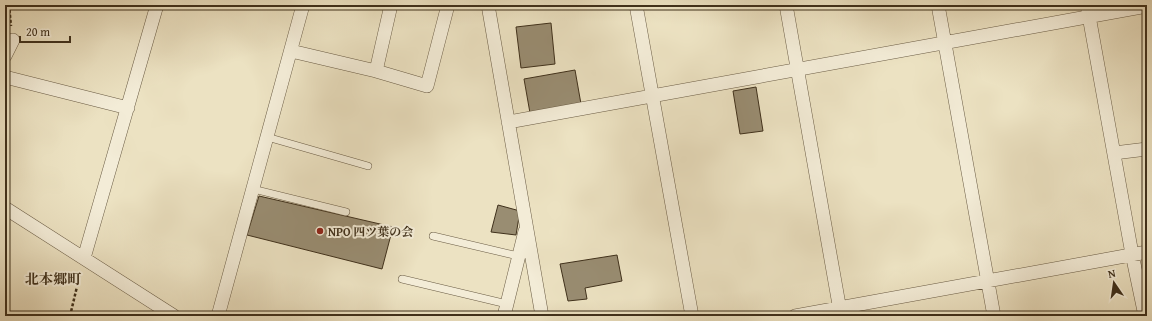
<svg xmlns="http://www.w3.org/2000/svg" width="1152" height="321" font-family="'Gentium Book Plus','Noto Serif JP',serif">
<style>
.building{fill:#998d72;stroke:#3f301b}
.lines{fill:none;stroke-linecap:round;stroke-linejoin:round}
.lane-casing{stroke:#6a5c45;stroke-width:8}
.street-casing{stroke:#6a5c45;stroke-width:14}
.path{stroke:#3f301b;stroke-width:2.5;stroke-dasharray:3 2;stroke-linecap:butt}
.lane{stroke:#f3ecd7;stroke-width:7}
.street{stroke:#f3ecd7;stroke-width:13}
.poi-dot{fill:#8f2418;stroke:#f3ecd7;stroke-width:1.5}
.labels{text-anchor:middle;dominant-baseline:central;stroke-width:4;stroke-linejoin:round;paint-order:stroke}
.poi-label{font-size:12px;font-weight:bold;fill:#3f301b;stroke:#f3ecd7;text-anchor:start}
.quarter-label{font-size:14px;font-weight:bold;fill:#3f301b;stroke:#f3ecd7}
</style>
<rect width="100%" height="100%" fill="#ece2c2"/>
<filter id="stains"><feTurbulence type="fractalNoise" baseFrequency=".005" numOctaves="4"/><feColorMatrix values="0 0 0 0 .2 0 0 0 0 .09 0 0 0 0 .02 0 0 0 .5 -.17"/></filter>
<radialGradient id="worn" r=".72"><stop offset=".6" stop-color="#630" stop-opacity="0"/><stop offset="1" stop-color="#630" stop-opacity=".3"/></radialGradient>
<!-- building -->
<path class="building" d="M551,23L555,64L521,68L516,27Z
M575,70L581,104L530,113L524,79Z
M756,87L763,131L740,134L733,91Z
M259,196L393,227L382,269L247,235Z
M498,205L520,211L516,235L491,232Z
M617,255L622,281L585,288L587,299L568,301L560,264Z"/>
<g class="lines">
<!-- lane casing -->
<g class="lane-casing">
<path id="lane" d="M267,137L368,166
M253,189L346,212
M433,236L518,256
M402,279L507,304"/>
</g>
<!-- street casing -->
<g class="street-casing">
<path id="street" d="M488,5L542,316
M636,5L692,316
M786,5L841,316
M938,5L994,316
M1087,5L1132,254L1145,316
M291,51L376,71L427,86L448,5
M5,56L13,40
M376,71L391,5
M5,77L128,108
M508,122L1147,6
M1114,153L1147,149
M5,208L174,316
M84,258L157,5
M218,316L303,5
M504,316L525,231
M795,316L1147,252"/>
</g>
<!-- path -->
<path class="path" d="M9,5L11,26
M70,316L80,274"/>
<!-- lane -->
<use href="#lane" class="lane"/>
<!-- street -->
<use href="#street" class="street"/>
</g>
<!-- markers -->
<circle class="poi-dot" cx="320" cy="231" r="4"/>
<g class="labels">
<!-- poi labels -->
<g class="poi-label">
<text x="328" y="231">NPO 四ツ葉の会</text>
</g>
<!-- quarter labels -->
<g class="quarter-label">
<text x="53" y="279">北本郷町</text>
</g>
</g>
<!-- margin -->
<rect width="1152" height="321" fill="none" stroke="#ece2c2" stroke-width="20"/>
<rect x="6" y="6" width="1140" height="309" fill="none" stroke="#3f301b" stroke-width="2"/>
<rect x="10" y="10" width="1132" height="301" fill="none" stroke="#3f301b"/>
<!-- north arrow -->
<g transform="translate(1114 283) rotate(347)" stroke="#f3ecd7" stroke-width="3" paint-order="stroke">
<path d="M0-3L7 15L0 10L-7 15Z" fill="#3f301b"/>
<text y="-6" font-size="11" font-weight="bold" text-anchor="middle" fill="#3f301b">N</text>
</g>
<!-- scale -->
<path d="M20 36v6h50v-6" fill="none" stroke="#3f301b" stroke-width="2"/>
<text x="26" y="36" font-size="12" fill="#3f301b" stroke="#f3ecd7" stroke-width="3" paint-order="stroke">20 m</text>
<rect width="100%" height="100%" filter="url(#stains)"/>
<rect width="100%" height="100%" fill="url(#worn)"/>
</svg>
